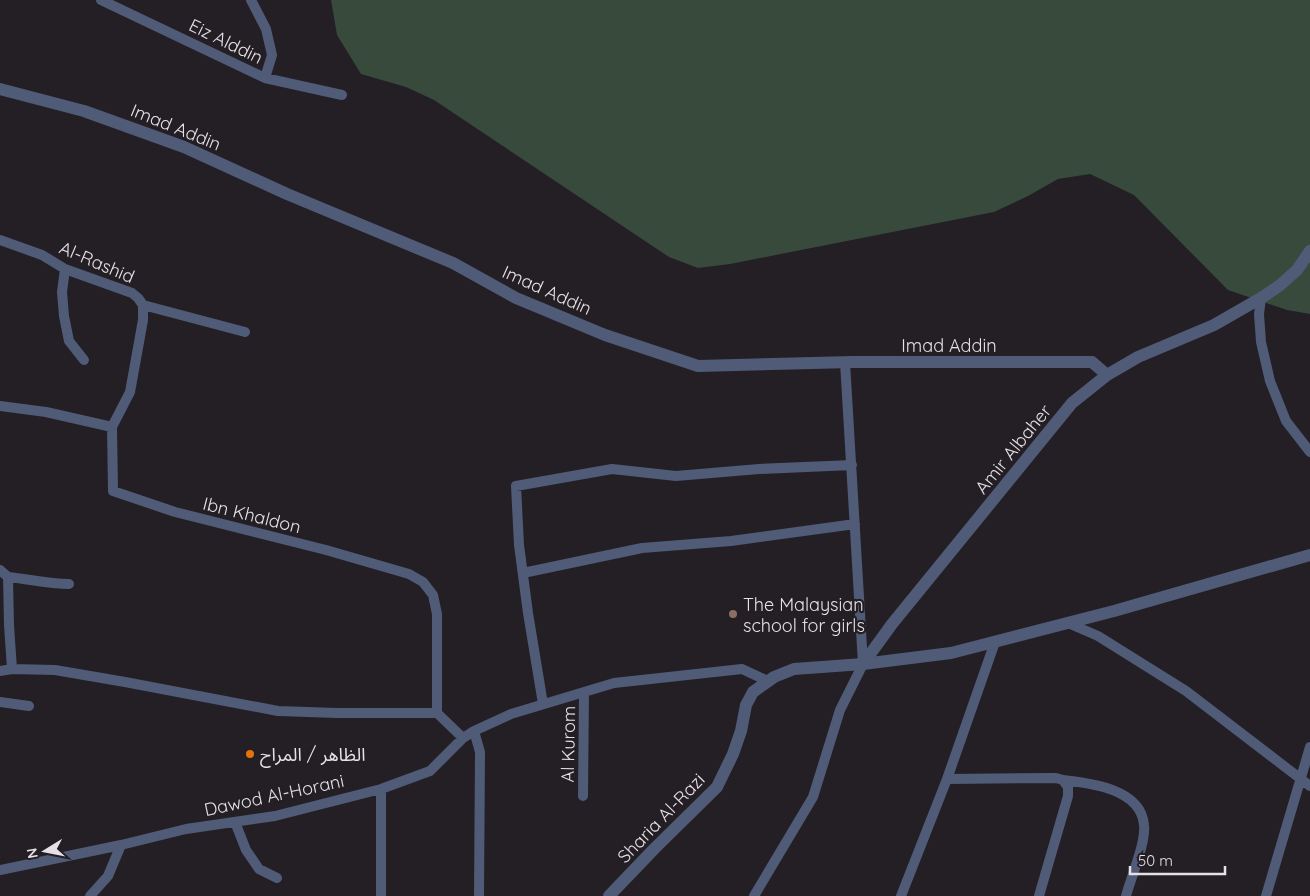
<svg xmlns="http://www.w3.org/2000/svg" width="1310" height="896" font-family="Quicksand,'Noto Sans Arabic',sans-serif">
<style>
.green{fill:#374a3c}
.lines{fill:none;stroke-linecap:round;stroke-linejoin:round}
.minor{stroke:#505b77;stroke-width:10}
.tertiary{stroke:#505b77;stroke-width:12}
.education-dot{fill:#8d6e63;stroke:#231f25;stroke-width:2}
.food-dot{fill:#e8710a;stroke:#231f25;stroke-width:2}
.labels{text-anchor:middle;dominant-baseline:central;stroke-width:4.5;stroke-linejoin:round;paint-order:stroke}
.street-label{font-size:18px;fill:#e5e1e6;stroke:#231f25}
.poi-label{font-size:18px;fill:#e5e1e6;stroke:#231f25;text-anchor:start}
</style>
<rect width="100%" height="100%" fill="#231f25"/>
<!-- green -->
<path class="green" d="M331,0H1310V314L1287,310L1228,290L1134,195L1090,174L1058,179L1028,196L994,212L730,264L698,268L669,257L434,100L406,87L361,74L337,35Z"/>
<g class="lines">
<!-- minor -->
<path class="minor" d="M101,0L265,78L342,95
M251,0L266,29L272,55L265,78
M0,240L42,255L65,269L132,293L138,298L143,305V320L130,392L112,427
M65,269L62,292L64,316L69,341L84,360
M1261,298L1259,314L1261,342L1270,381L1286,421L1310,452
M143,305L245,332
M0,406L46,412L112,427L113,491L175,512L326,550L409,574L423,582L433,595L437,614V713
M0,570L8,577
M523,573L642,548L731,541L855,524
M1068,623L1098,636L1186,691L1310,786
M12,669L9,625L8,577C28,579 49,584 69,584
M0,671L12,669L55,670L125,682L278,711L337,713H437L463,738
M0,702L29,706
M543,704L528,613L519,545L516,486L612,469L676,476L759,469L852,465
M474,731L480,752L479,896
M947,779L1056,778L1063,780L1068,787V796L1039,896
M1063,780C1091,783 1141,789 1144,825C1146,843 1131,877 1126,896
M583,796L584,692
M235,822L246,850L259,869L277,878
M0,870L121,845L186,829L275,816L381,789L430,771L463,738L474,731L511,714L614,683L742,669L768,681
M90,896L108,876L121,845
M381,896V789
M754,896L813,797L840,710L863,664L845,362
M901,896L947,779L995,642
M1266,896L1310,747"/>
<!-- tertiary -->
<path class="tertiary" d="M0,89L84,111L184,147L287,194L453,263L516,298L605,335L698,366L852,362H1092L1107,375
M863,664L951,653L1114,611L1310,555
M609,896L655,848L717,787L733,754L741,731L746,705L753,692L774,677L794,669L863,664L892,624L1072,403L1107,375L1138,357L1214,325L1261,298L1279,286L1297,270L1310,251"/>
</g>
<!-- markers -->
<circle class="education-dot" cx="733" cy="614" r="5"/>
<circle class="food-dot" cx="250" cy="754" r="5"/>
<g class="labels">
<!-- street labels -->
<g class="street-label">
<text transform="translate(226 41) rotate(26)">Eiz Alddin</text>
<text transform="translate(176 127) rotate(22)">Imad Addin</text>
<text transform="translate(97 262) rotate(23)">Al-Rashid</text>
<text transform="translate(547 290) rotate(24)">Imad Addin</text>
<text x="949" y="345">Imad Addin</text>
<text transform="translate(1013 449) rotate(-51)">Amir Albaher</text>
<text transform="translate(252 515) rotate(14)">Ibn Khaldon</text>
<text transform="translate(568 744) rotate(-89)">Al Kurom</text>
<text transform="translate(274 795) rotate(-12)">Dawod Al-Horani</text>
<text transform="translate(661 818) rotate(-46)">Sharia Al-Razi</text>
</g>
<!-- poi labels -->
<g class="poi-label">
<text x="743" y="604">The Malaysian<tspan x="743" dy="21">school for girls</tspan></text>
<text x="260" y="754">الظاهر / المراح</text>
</g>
</g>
<!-- north arrow -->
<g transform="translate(45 851) rotate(260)" stroke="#231f25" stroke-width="4" paint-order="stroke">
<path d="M0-4L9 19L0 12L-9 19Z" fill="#e5e1e6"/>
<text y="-8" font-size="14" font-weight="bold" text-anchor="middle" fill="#e5e1e6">N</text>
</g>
<!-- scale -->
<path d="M1130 866v8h95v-8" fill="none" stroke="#e5e1e6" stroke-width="2.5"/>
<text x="1138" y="866" font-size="15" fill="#e5e1e6" stroke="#231f25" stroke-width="4" paint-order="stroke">50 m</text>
</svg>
